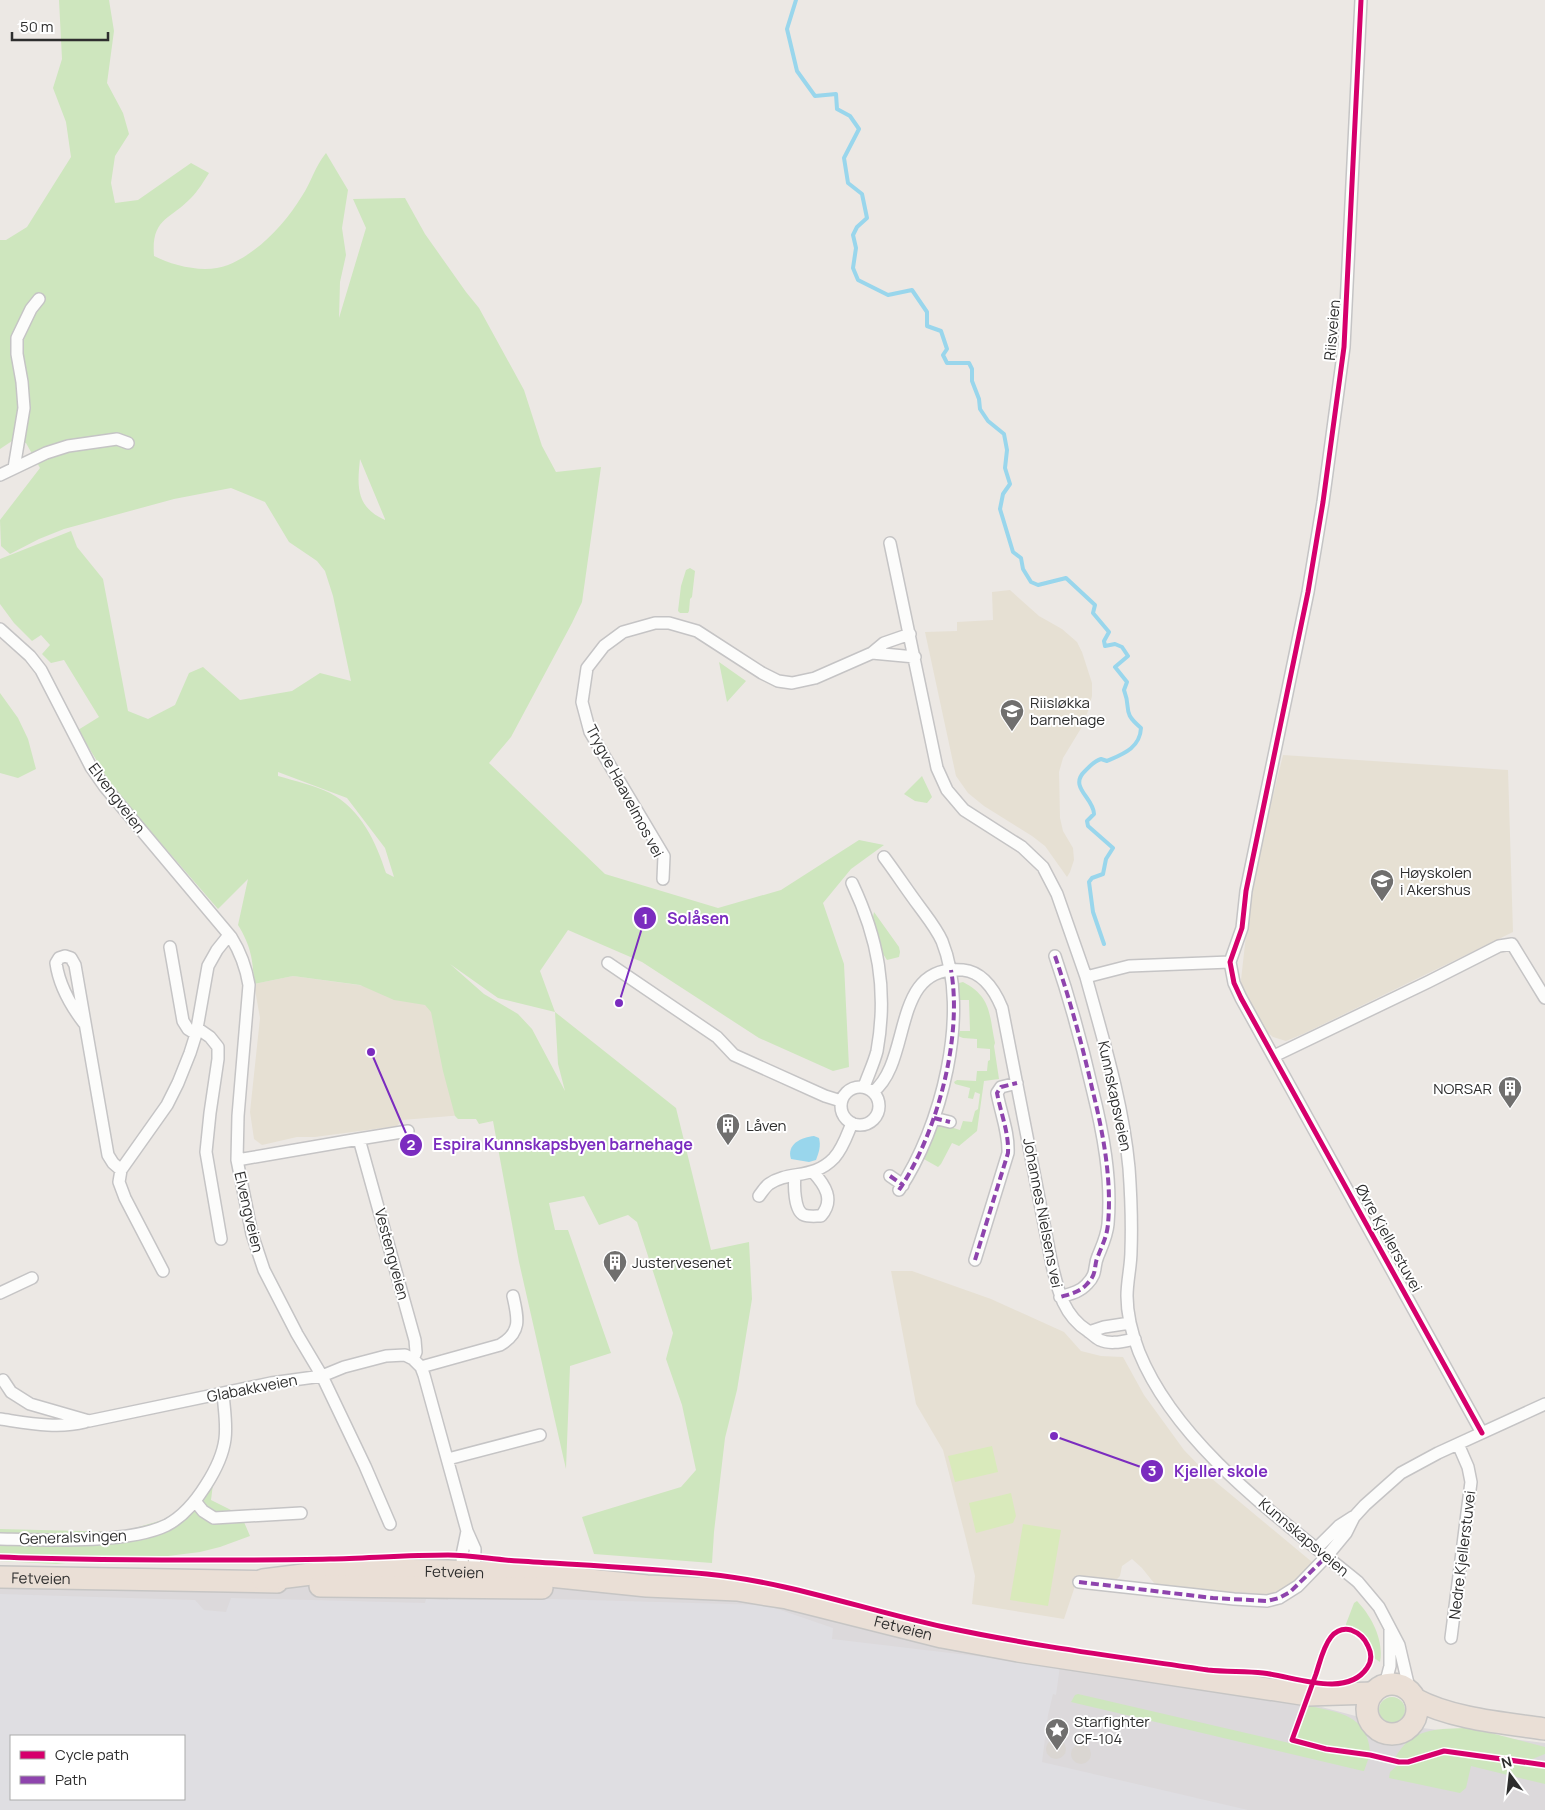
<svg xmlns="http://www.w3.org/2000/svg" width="1545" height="1810" font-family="Manrope,sans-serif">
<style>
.industrial{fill:#dcd9db}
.education{fill:#e6e0d3}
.airport{fill:#dfdee2;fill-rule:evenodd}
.green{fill:#cee6be;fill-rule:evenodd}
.pitch{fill:#d9eabb}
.plaza{fill:#dad6d2}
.water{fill:#99d6ec}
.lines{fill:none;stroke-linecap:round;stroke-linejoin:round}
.stream{stroke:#99d6ec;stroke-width:4}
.street-casing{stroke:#c5c4c5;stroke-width:14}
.highway-casing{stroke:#c6c5c4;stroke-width:24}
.street{stroke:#fcfcfb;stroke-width:11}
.highway{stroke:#eadfd6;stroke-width:21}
.quiet{stroke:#8e44ad;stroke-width:4;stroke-dasharray:8 4;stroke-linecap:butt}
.cycleway-casing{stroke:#fff;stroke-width:8}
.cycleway{stroke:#d6006c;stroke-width:5}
.labels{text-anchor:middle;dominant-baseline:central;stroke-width:4;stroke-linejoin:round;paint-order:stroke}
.street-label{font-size:15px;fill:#2e2e2e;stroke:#fff}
.poi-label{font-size:15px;fill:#2e2e2e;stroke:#fff;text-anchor:start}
.leader{fill:none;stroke:#7b2cbf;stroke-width:2}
.callout-dot{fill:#7b2cbf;stroke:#fff;stroke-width:2}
.mark-label{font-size:15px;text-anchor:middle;font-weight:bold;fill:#fff}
.callout-label{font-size:16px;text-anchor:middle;font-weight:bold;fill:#7b2cbf;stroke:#fff;stroke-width:4;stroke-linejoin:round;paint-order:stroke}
</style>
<rect width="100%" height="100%" fill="#ece8e4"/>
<!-- industrial -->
<path class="industrial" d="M0,1582H344L668,1590L793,1599L1280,1696L1382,1723L1545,1743V1810H121L184,1799V1736H11L0,1765Z"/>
<!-- education -->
<path class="education" d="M1010,590L1039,616L1062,629L1077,642L1082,652L1092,683V696L1088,711L1083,725L1063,758L1059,772L1060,818L1063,831L1073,848L1074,860L1070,872L1067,877L1045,846L1032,836L984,806L968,793L956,776L925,632L957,631V622L993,620L992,592Z
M1283,755L1508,770L1513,932L1303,1034L1286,1041L1273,1037L1265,1030L1242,990L1241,980L1248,917L1264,832Z
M293,976L402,991L438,999L488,1113L402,1120L397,1126L315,1137H297L262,1145L254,1139L250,1112L260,1018L254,984Z
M891,1271H912L991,1299L1064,1332L1081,1351L1101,1356L1123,1357L1144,1395L1184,1450L1211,1478L1312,1562L1295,1581L1285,1589L1271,1594L1258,1595L1160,1587L1154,1583L1142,1568L1132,1559L1122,1566L1120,1576L1114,1582L1078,1577L1064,1619L972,1604L975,1576L965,1535L943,1450L916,1404Z"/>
<!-- airport -->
<path class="airport" d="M0,1594L195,1600L204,1610L226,1612L231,1598L425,1603L426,1599L448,1600V1596L766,1605L833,1628L832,1639L1060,1666L1056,1695L1053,1694L1048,1715L1042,1762L1248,1810H0ZM11,1736H184V1799H11Z"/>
<!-- green -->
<path class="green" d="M59,0H109L114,31L107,83L123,113L129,134L115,156L111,183L115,203L138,200L191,163L209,173C204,181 198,191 191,198C170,220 151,218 154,256C174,266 205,274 228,265C258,253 285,224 302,196C312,181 314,168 326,153L348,190L342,228L346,255L340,282L339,318L366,228L353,199L405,198L425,234L466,292L479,308L524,390L542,446L556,472L601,467L582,602L572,623L511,737L489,763L605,874L718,908L781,890L859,840L884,845L851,869L823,903L844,964L849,1067L833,1071L759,1038L642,962L568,930L540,971L555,1012L676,1108L711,1250L749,1242L752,1299L737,1390L725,1438L714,1532L712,1563L594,1554L582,1517L681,1487L696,1470L682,1405L666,1359L673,1333L637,1222L628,1215L599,1225L584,1196L549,1203L555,1230H568L611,1353L570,1366L566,1469L519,1262L493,1121L479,1124L476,1119H458L455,1116L443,1071L431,1012L425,1005L394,1000L360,985L293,976L254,984C253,960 251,946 238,925L248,879L218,909L114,789L78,730L99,717L64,660L51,663L42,654L50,645L41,635L32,641L14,623L0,604V559L71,531L77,547L103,579L128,711L148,719L175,705L189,673L203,667L240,700L292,691L320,673L351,681L333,596L325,571L317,561L289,542L265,502L231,488L174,499L64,529L39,539L10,554L1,546L0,520L40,468L26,443L12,441L0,449V240H6L27,227L71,157L66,122L53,88L62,59ZM360,459L385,519V520C356,507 357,487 360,459ZM278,772L347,798L385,848L394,877L386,873C376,842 361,809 330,793C314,785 295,781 278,776ZM450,964L498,998L555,1012L558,1064L565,1091L532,1029L518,1014L484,994Z
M690,568L695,571L692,597L690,599L689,611L688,613H680L678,611L681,586L686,570Z
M719,662L746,681L727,702Z
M0,693L18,718L28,739L36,769L18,778L0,773Z
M922,776L932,797L927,803L915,801L904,794Z
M874,912L899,947L900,952L899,957L887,960L883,954L873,917Z
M963,982C992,997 989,1015 995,1043L994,1046L999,1079L984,1081L977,1131L959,1146L952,1143L941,1164L938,1167L922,1158L936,1129L941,1124L960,1130L963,1121L972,1122L975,1111L978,1109L980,1094L975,1092L973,1099L968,1098L970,1088L955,1084L954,1082L957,1080L976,1081L977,1071H987L988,1061L990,1060V1049L977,1048V1039L963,1038L958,1036L960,1031H970L969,1000H958L957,986L959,983Z
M214,1476L211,1500L241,1515L250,1536L220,1547L200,1552L144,1559L114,1558L56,1564L0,1561V1529L121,1532L194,1511Z
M1357,1601C1372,1617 1384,1640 1380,1662L1374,1658C1372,1642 1363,1630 1346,1627V1624L1354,1603Z
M1078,1694L1328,1752L1365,1756L1369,1757L1364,1771H1363L1071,1702L1075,1695Z
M1379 1710a13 13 0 1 1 26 0a13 13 0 1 1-26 0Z
M1309,1706C1339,1712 1368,1716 1370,1752L1339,1749L1300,1740L1298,1733Z
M1464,1728L1483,1731L1545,1747V1754L1530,1760L1446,1749L1403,1760L1395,1758C1411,1729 1434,1729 1464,1728Z
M1449,1754L1545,1768V1784L1471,1766L1466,1788L1460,1793L1389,1778L1390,1772L1399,1764L1406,1765Z"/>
<!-- pitch -->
<path class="pitch" d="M992,1446L998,1472L955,1482L948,1456Z
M1011,1493L1016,1516L1013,1523L976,1533L969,1503Z
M1023,1524L1061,1530L1048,1606L1010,1600Z"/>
<!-- plaza -->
<path class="plaza" d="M1046 1749a10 10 0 1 1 20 0a10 10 0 1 1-20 0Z
M1071 1754a10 10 0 1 1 20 0a10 10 0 1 1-20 0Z"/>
<!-- water -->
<path class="water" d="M814,1136L819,1138C821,1146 819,1152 816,1160L809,1162L791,1159C786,1144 802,1137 814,1136Z"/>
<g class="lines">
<!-- stream -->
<path class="stream" d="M796,0L787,29L797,71L815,96L836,94L837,109L850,116L859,129L844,158L848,183L862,194L867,218L857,227L853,235L856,248L853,268L858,280L888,295L912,290L927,312V326L941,331L947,349L943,355L947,363H969L972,369V381L979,399L980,409L988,421L1004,434L1007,450L1005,468L1010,484L1003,494L1000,509L1013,552L1021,558L1023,569L1031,582L1038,585L1066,578L1095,605L1093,613L1109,632L1104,641L1105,646L1115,644L1122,647L1128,656L1115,667L1127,682L1124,690C1132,711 1121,711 1141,728C1140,748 1123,754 1107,761L1101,759C1094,761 1090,766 1085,771C1068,787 1094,798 1094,814L1087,821L1088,826L1113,848L1106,859L1103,874L1092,878L1089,882L1093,912L1104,944"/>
<!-- street casing -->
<g class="street-casing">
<path id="street" d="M1361,0L1344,347L1323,502L1308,592L1246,891L1242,928L1230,962L1234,983L1241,998L1482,1433
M14,468L24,408L22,382L17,354V338L31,309L39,299
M0,475L46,453L68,446L117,439L128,443
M890,543L937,768L947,790L964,810L1022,847L1043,867L1057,894L1086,977
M0,629L30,656L41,670L91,767L105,787L231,937C241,953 246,967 249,985L238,1116L237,1160L252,1234L264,1270L297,1334L322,1376L365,1466L390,1524
M872,653L915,657
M884,857C896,873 907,890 919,906C927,917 936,928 942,941C971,1013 941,1128 899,1190
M663,879L664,856L590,732L582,702L587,668L604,646L623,632L655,623H669L697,631L762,673L778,681L792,683L815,678L872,653L884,643L910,634
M852,883C878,938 888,990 877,1051C874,1063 868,1075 864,1087
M170,947L183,1021L188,1029L196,1034
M1055,956C1070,1000 1082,1044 1092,1088C1103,1132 1112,1179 1108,1224C1107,1236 1102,1246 1098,1256C1093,1267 1098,1273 1087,1284C1080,1292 1070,1294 1060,1297
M1230,962L1129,966L1086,977C1103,1039 1123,1103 1129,1168C1131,1196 1132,1224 1131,1251C1131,1266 1127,1281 1127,1296C1127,1315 1132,1334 1139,1352C1177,1446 1281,1519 1358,1582L1379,1607L1399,1645L1410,1692
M608,963L717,1037L734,1055L825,1096L841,1101
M84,1023C71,1006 59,985 56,963L59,958L65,956L71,958L75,965L108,1155L113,1163L121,1170
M197,1028L210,1037L218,1047V1059L210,1113L206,1152L221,1239
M1274,1056L1428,982L1499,946L1512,944L1545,998
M841 1106a19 19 0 1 1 38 0a19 19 0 1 1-38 0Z
M873,1092C913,1061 890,963 963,970C983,972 995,991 1002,1008L1052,1265C1058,1291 1064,1316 1088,1331C1092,1334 1096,1338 1100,1340C1111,1345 1124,1341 1135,1339
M934,1118L950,1122
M359,1139L408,1131
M237,1160L359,1139L415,1340L416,1352L413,1359L421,1367L424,1375L467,1531L475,1549L474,1576
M795,1176C794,1185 794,1211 804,1215C809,1217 816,1216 821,1216C835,1200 825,1185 813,1172
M890,1176L903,1185
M759,1196C762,1192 765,1187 769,1184C789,1170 813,1180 834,1158C843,1148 847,1135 852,1123
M975,1260L1008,1153C1009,1133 1001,1114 997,1093L1001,1087L1017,1083
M163,1271L125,1198L119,1182L121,1170L167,1105L178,1083L190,1053L196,1034L208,966L217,950L229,935
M0,1293L32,1278
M1089,1332L1104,1327L1130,1323
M421,1367L500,1345C522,1332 518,1318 513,1296
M3,1380L11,1392L30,1404L89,1421L271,1383L322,1376L344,1367L386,1356L405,1355L413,1359
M0,1419C28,1423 57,1429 85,1422
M448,1459L540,1435
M195,1501L203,1511L214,1518L301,1513
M0,1539C43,1540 129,1544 167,1525C184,1516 196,1501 206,1485C215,1471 223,1455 225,1439C227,1424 224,1408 223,1393
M1317,1548L1339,1526L1353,1517
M463,1576L462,1555L467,1531
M1079,1582L1234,1599L1267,1601L1279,1598L1298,1586L1327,1556L1346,1533L1354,1517L1365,1505L1401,1473L1438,1453L1545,1404
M1451,1638L1471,1482L1468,1467L1458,1444
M1385,1685L1390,1666V1630"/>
</g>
<!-- highway casing -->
<g class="highway-casing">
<g id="highway">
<path id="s1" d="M0,1577L277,1582"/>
<path id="s2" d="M263,1580L327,1572L374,1570L448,1571L530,1574L647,1586L737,1590L787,1598L942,1637L1018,1651L1308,1695L1373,1693"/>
<path d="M320,1586L542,1588"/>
<circle cx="1392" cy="1709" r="25"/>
<path d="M1415,1699C1452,1719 1504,1723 1545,1729"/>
</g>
</g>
<!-- street -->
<use href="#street" class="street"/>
<!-- highway -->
<use href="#highway" class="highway"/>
<!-- quiet -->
<path class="quiet" d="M1055,956C1070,1000 1082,1044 1092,1088C1103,1132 1112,1179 1108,1224C1107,1236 1102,1246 1098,1256C1093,1267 1098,1273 1087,1284C1080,1292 1070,1294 1060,1297
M934,1118L950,1122
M890,1176L903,1185
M899,1190C937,1134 963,1037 951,970
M975,1260L1008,1153C1009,1133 1001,1114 997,1093L1001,1087L1017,1083
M1079,1582L1213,1598L1267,1601L1279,1598L1290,1592L1327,1556"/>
<!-- cycleway casing -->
<g class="cycleway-casing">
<path id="cycleway" d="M1361,0L1344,347L1323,502L1308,592L1246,891L1242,928L1230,962L1234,983L1241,998L1482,1433
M0,1557C71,1560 142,1560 212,1560C252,1560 291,1560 330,1559C369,1558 409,1555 448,1555C472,1555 495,1560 519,1561C581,1565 644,1568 707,1574C788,1582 865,1610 944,1627C1032,1646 1120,1657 1208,1670C1227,1672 1245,1671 1263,1673C1293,1676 1346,1699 1367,1668C1372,1661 1372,1654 1368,1646C1365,1639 1359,1633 1351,1630C1343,1628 1336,1631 1331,1637C1323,1647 1320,1662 1316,1674C1308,1696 1300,1718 1292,1740L1326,1749L1370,1755L1399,1762H1408L1444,1751L1545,1765"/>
</g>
<!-- cycleway -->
<use href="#cycleway" class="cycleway"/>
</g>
<!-- icons -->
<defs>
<g id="school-pin" transform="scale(1.25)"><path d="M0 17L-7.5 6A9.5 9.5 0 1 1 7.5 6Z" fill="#706f6e" stroke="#fff"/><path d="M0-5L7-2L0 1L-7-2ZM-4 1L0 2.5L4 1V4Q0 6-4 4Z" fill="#fff"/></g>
<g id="university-pin" transform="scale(1.25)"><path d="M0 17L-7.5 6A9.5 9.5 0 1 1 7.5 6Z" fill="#706f6e" stroke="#fff"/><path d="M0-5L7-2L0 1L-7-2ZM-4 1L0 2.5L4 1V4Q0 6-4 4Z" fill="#fff"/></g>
<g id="building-pin" transform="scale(1.25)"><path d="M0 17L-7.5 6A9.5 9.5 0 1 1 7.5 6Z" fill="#706f6e" stroke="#fff"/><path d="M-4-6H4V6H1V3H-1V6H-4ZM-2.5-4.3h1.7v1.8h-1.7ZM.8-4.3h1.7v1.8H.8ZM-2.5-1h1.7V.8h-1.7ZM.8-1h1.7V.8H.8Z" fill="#fff"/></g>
<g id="sight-pin" transform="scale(1.25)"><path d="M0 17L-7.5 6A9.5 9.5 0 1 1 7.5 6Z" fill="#706f6e" stroke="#fff"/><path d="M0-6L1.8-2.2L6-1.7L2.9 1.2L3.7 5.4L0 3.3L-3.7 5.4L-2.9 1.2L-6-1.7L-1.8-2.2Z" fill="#fff"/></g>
</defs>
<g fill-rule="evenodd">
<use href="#school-pin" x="1012" y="711"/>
<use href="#university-pin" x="1382" y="881"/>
<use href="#building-pin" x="1510" y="1088"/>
<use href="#building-pin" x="728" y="1125"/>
<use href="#building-pin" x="615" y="1262"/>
<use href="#sight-pin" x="1057" y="1730"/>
</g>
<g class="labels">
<!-- street labels -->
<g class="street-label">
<text transform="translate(1332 330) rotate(-85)">Riisveien</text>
<text transform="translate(625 791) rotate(62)">Trygve Haavelmos vei</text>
<text transform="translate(117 798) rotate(53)">Elvengveien</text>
<text transform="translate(1115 1096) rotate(78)">Kunnskapsveien</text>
<text transform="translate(249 1212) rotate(77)">Elvengveien</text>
<text transform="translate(1043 1213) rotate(79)">Johannes Nielsens vei</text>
<text transform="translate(1389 1238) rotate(61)">Øvre Kjellerstuvei</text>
<text transform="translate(392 1254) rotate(75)">Vestengveien</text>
<text transform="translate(252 1388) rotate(-11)">Glabakkveien</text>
<text transform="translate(73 1537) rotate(-2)">Generalsvingen</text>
<text transform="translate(1304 1537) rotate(40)">Kunnskapsveien</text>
<text transform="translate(1462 1555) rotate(-83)">Nedre Kjellerstuvei</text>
<text stroke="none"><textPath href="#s2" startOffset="192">Fetveien</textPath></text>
<text stroke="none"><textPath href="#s1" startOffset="41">Fetveien</textPath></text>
<text stroke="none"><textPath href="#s2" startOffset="646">Fetveien</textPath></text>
</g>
<!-- poi labels -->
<g class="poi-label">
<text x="1030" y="702">Riisløkka<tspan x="1030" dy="17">barnehage</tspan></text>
<text x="1400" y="872">Høyskolen<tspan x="1400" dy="17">i Akershus</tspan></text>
<text x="1492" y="1088" text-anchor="end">NORSAR</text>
<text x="746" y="1125">Låven</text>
<text x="632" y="1262">Justervesenet</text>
<text x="1074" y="1721">Starfighter<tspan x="1074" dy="17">CF-104</tspan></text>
</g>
</g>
<!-- callouts -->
<path class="leader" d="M619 1003L645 918M371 1052L411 1145M1054 1436L1152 1471"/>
<g class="callout-dot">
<circle cx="619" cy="1003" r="5"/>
<circle cx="371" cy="1052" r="5"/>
<circle cx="1054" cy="1436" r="5"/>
<circle cx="645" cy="918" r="12"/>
<circle cx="411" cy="1145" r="12"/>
<circle cx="1152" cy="1471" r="12"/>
</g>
<g class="mark-label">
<text x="645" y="924">1</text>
<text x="411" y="1150">2</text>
<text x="1152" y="1476">3</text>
</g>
<g class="callout-label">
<text x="698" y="924">Solåsen</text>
<text x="563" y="1150">Espira Kunnskapsbyen barnehage</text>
<text x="1221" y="1477">Kjeller skole</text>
</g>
<!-- legend -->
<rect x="10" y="1735" width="175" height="65" fill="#ffffff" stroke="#ababab"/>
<rect x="20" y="1751" width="25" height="8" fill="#d6006c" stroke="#ababab"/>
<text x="55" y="1760" font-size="15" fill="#2e2e2e">Cycle path</text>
<rect x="20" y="1776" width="25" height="8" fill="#8e44ad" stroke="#ababab"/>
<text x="55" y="1785" font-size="15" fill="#2e2e2e">Path</text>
<!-- north arrow -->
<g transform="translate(1510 1775) rotate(345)" stroke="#ffffff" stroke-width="4" paint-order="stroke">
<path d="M0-4L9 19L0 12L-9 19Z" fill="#2e2e2e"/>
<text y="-8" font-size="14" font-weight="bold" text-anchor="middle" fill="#2e2e2e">N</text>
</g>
<!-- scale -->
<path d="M12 32v8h96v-8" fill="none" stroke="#2e2e2e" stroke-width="2.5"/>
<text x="20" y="32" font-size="15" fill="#2e2e2e" stroke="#ffffff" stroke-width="4" paint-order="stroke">50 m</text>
</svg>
